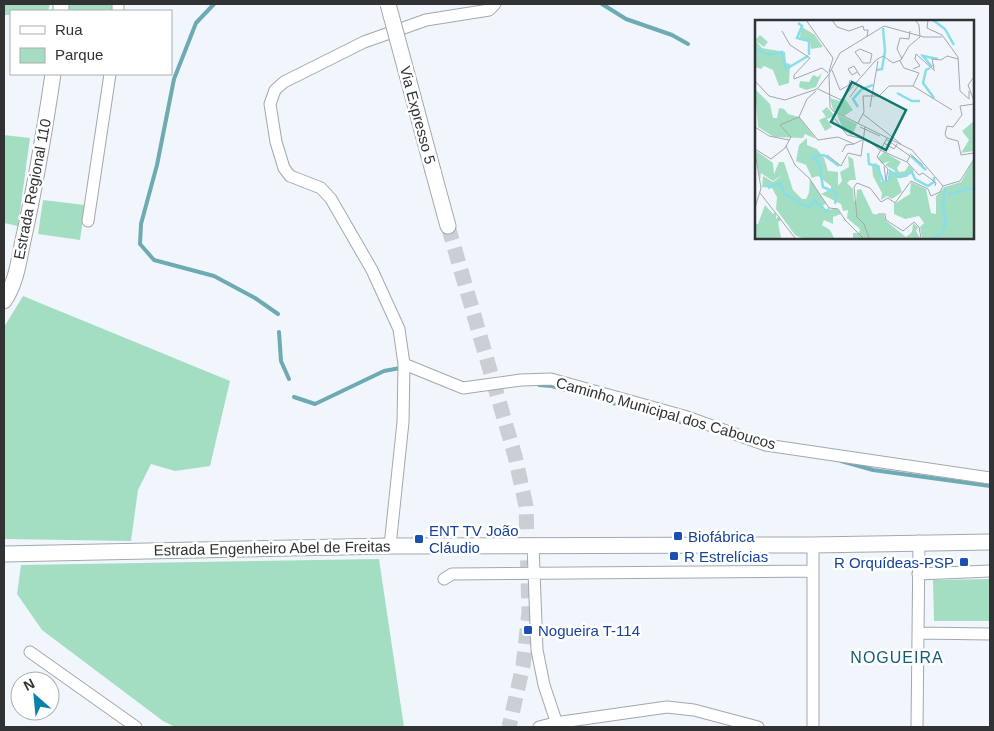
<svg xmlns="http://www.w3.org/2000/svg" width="994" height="731" font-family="Helvetica,sans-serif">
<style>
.green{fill:#a4dec2}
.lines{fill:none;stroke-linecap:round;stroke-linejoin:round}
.stream{stroke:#6daab3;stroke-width:4}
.major-tunnel{stroke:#cacfd4;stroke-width:15;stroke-dasharray:15 8;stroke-linecap:butt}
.minor-casing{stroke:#a3a8ae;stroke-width:13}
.major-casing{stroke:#a3a8ae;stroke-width:17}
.minor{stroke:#fff;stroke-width:11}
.major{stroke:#fff;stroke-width:15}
.major-bridge-casing{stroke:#a3a8ae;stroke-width:17;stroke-linecap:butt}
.major-bridge{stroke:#fff;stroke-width:15}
.transit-dot{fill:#1a4fb4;stroke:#fff;stroke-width:2}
.labels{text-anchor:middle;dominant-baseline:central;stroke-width:5;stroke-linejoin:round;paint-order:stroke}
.street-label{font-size:15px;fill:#303234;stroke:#fff}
.transit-label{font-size:15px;fill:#164399;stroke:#fff;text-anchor:start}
.neighbourhood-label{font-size:16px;letter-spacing:1px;fill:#125c77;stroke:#fff}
.inset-river{fill:none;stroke:#87dee9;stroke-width:2.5}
.inset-road{fill:none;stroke:#a4a8ac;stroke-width:1}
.view{fill:#0f766e;fill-opacity:0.15;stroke:#0f766e;stroke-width:2.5}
.inset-edge{fill:none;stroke:#303234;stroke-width:2.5}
</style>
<rect width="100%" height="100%" fill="#f1f6fc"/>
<!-- green -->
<path class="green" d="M4,4H50L48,11H11V15H4Z
M68,4H113L112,11H67Z
M4,135L30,138L18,226L4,223Z
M43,200L85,205L80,240L38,234Z
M23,296L230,381L210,466L175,471L151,464L138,490L131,541L4,539V327Z
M379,559L404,727H175L163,721L42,630L17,594L21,565Z
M990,579V621H934L933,580Z"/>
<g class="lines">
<!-- stream -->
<path class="stream" d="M214,4L196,23L174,79L157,165L141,224L140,244L154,260L214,276L255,298L278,314
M602,4L626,19L672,35L688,44
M279,332L281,361L289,379
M539,385L552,386L706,429
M294,397L315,404L384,371L400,368
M841,461L873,470L990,486"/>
<!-- major-tunnel -->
<path class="major-tunnel" d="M448,226L515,456L526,506L529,612L523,666L509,727"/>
<!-- minor casing -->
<g class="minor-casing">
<path id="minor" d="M118,11V4
M88,221L110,74
M404,364L463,388L521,380L551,379L684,416L766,445L990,478
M533,545L537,650L544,685L558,727
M813,545V727
M390,546L403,422L404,364L399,329L372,270L331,199L321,188L290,176L284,168L276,142L270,104L275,90L284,82L364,42L426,20L489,10L495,4
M918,574L990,571
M444,579L452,574L813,571
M918,633L990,634
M30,652L136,727
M539,727L555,723L667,707L694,710L758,727
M917,727L919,541"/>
</g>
<!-- major casing -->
<g class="major-casing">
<path id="major" d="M61,11V4
M433,171L448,226
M4,301C17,282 19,258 24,236C36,182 45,128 53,74
M4,554L390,546L813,545L990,542"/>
</g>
<!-- minor -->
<use href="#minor" class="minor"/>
<!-- major -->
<use href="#major" class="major"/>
<!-- major-bridge casing -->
<g class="major-bridge-casing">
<path id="major-bridge" d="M388,4L433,171"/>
</g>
<!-- major-bridge -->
<use href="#major-bridge" class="major-bridge"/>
</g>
<!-- markers -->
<g class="transit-dot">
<rect x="673" y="531" width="10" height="10" rx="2.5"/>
<rect x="414" y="534" width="10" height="10" rx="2.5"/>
<rect x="669" y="551" width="10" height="10" rx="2.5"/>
<rect x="959" y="557" width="10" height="10" rx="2.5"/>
<rect x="523" y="625" width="10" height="10" rx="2.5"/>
</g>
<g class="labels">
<!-- street labels -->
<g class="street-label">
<text transform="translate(418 115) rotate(75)">Via Expresso 5</text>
<text transform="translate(32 189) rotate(-79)">Estrada Regional 110</text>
<text transform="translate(666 413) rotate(16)">Caminho Municipal dos Caboucos</text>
<text transform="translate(272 548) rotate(-1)">Estrada Engenheiro Abel de Freitas</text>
</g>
<!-- transit labels -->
<g class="transit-label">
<text x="429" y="530">ENT TV João<tspan x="429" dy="17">Cláudio</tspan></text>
<text x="688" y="536">Biofábrica</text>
<text x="684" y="556">R Estrelícias</text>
<text x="954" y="562" text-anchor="end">R Orquídeas-PSP</text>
<text x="538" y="630">Nogueira T-114</text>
</g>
<!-- neighbourhood labels -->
<g class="neighbourhood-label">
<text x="897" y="657">NOGUEIRA</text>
</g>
</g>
<!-- overview -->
<g transform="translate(755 20)">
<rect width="219" height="219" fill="#f1f6fc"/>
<path d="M47,7L60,15L68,27L56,29L55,21L44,20ZM5,15L13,22L9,27L1,21L7,28L30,32L31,43L35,44L34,63L24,66L18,50L9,46L6,49L0,47V20ZM67,53L61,67L51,70L44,67L45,61L54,62L58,55L63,57ZM0,69L15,84L18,98H22L24,88L29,89L33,94L44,97L61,119L50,114L48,118L19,117L3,107ZM75,78L84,81L90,79L98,90L89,96L78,90ZM72,87L80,96L72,99L77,107L70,111L64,100L71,97L67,91ZM82,94L102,104L97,116L88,110ZM219,101V131L206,133L214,120L207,111ZM52,118V125L62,129L69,138L73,151L83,152V166L87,161L85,152L94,147L93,136L98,139L101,160H95L92,163L98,169L99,181L101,182L102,170L106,169L118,194L129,195L131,201L151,217L157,212L158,203L163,207L161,211L165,218H98V213H104L105,209L92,198L93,190L88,191L86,184L66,174L76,169V166L63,156L57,158L51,145L41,141L44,125ZM0,130L18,143L19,154L24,142H29L38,170L47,179H51L54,173L55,159L71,184L68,185L71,191L81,188L86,194L78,197V204L69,200L67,205L75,210L79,218H47L40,215L21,189L22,177L17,168L7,167L8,156L18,162L21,160L27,155L18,161L6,153L5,160ZM129,132L146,142L142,148L144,152L150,151L154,145L159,150L152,157L142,158L147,172L137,179L132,176L126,180L127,173L118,156L117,146L120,143L125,146L126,162H134V150L142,156L139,150L130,145L135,141L127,144L123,138ZM219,139V218H167L165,207L169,203L164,196L150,199L139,194V184L155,174L156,162L171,169L176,193L181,194V176L190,167L206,162ZM10,185L18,194L21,192V199L24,196L26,200L23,202L26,218H0V204H3Z" fill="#a4dec2"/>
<path class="inset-river" d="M178,0L190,9L199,25M43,3L47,6L42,18L54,21V35M0,29L15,35L27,32L31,49L53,36M177,47L168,36L183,39M175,48L171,50L168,63L179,78M122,50L127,49L130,31L128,8M142,73L157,81H165M103,87L98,79L107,69L118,65M113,133L114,144L122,146L129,163L134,160L135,151L145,157L157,152L160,159L173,166L179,162V157M156,136L171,150M13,168L25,163L29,173L46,184L54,187L59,180L71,191L74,189M194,174L219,168M80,184L82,173L68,167L64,143L57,137L69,135L84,146M179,218L187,213L191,201L188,189L190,167"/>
<path class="inset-road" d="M51,0L78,38L74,52M77,0L82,7L94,11L108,6L109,10H113L112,17M173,0L172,8L187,15L203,37L205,71L214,79V71M27,11L35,25L55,38L39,55V59L67,48L73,53M145,18L142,29L147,39M145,18L154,19L155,11M105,29L117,34L115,43H108L100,32ZM145,41L149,48L164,53L158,66M158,49L165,46L160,39L161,34L180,51M179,49L177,39L186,40L192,36L203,39M77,50L85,70L94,65L95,60M102,52L97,55L93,49L99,46L105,56M74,54L85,33L129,6L169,17H187M74,54L75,87L78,91L157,130L188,166L205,161L219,139M219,57L213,65L219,81M0,61L14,76L30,80L62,69L74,54M63,69L86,80L121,40L128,36L138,43L146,40L154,26L165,17L164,5L160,0M95,77L103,66L101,62M219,84L205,86L207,95L198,107L192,106L190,114L192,118L203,121L206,135L219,133M115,87L123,41M108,94L146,124M44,97L63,120L83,117L99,124L107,120M44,97L52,79L61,71M80,99L92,115L113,120L125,130L152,142L164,155L168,153L181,163L180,166M103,103L109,92L108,76H124L134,66H158L197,90M0,107L14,116L34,120M105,107L125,116M131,119L155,136L152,142M129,123L139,129L142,124M31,126L40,145L54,158L74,188L83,189L90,200L108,218M0,129L16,139L30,128L36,117L25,105L44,97M0,132L6,168L0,188M87,132L91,125L99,124M155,134L168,145M72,135L86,146L93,133L106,136L110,107M129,146L131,161L133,149L122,137L132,118M5,173L40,218M123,194H130L131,200L148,211L159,202L164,207L166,218M114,218L109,204L102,197L99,167L102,163L115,168L126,182L133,178L140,183L156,161L173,169L176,176L185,172L188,166"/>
<path class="view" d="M97,62L151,90L131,130L76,102Z"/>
<rect width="219" height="219" class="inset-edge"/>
</g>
<!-- border -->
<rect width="994" height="731" fill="none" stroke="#303234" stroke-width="10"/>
<!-- legend -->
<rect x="10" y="10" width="162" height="65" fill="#ffffff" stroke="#acadae"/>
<rect x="20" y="26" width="25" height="8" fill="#ffffff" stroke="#acadae"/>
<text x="55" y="35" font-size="15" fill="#303234">Rua</text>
<rect x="20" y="48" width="25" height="15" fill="#a4dec2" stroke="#acadae"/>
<text x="55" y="60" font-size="15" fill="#303234">Parque</text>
<!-- north arrow -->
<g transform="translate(35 696) rotate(333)"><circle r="24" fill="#ffffff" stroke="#acadae"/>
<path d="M0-4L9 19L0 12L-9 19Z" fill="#0a82a8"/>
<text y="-8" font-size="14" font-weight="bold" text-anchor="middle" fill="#303234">N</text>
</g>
</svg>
